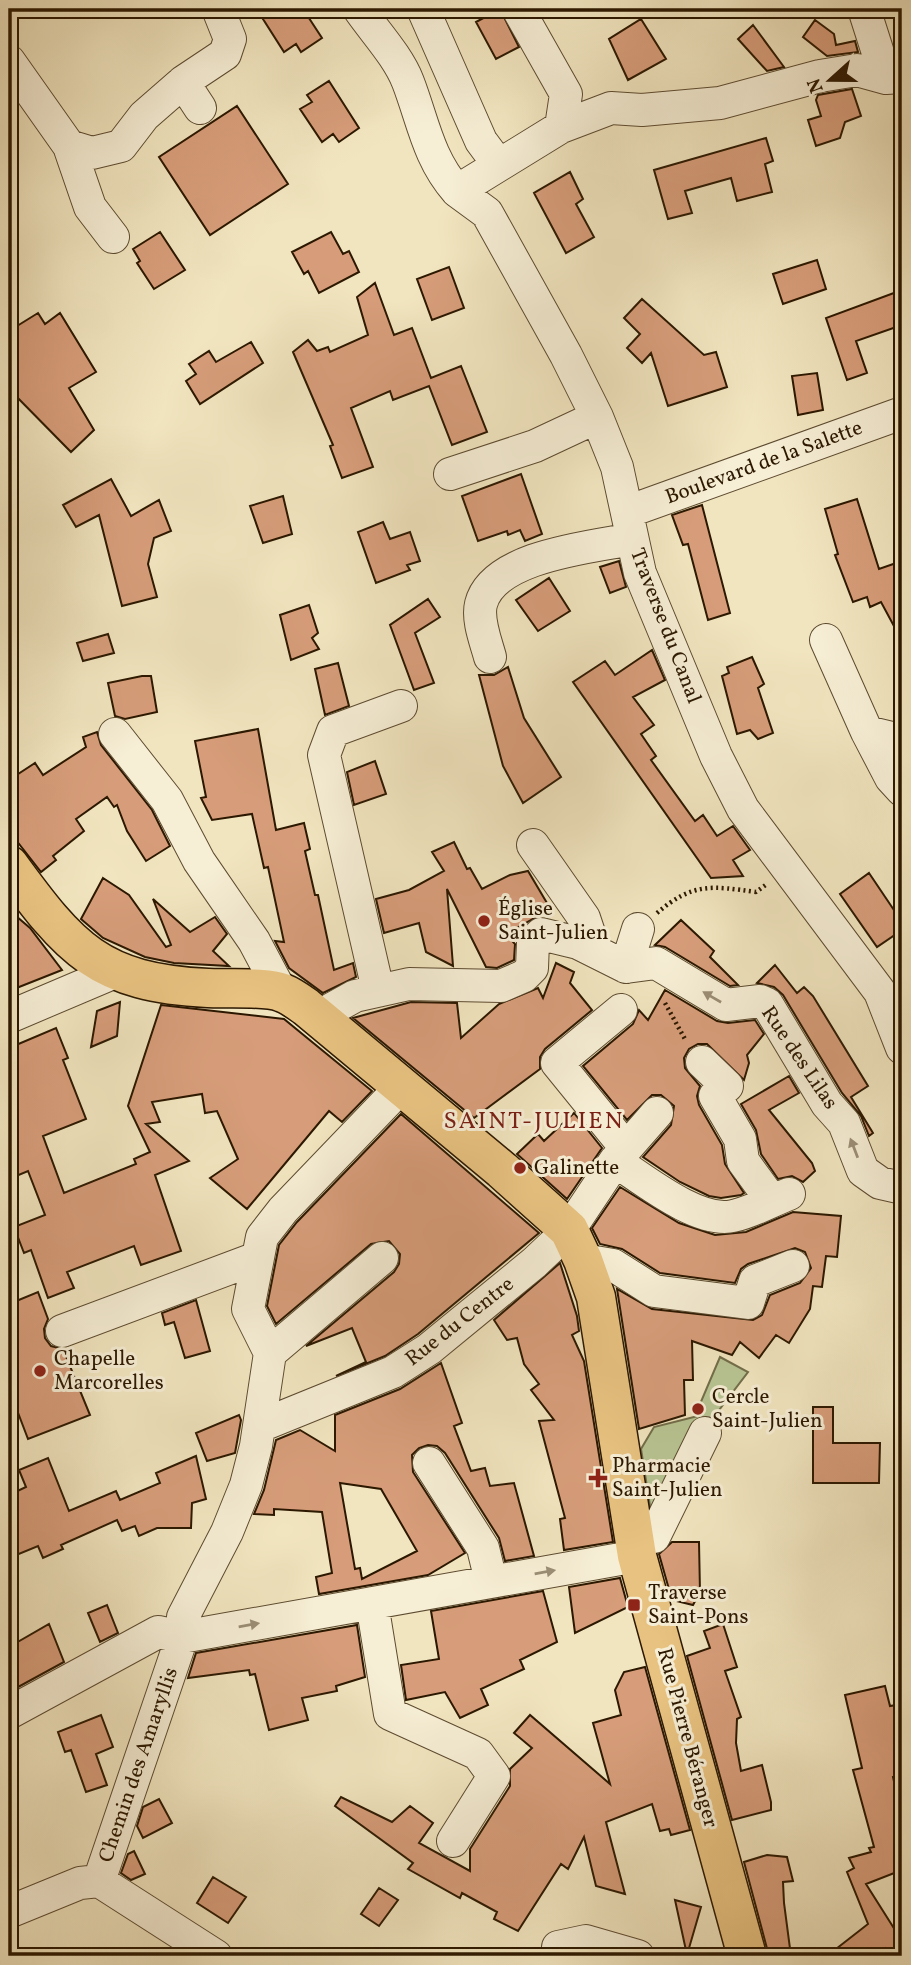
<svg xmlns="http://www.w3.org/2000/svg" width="911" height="1965" font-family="Vollkorn,serif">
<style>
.green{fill:#b8c593;stroke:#726e4a;stroke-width:2}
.building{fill:#d79d7a;stroke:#2c1800;stroke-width:2;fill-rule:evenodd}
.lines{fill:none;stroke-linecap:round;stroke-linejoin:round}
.minor-casing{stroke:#5d4b30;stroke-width:34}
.major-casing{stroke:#2c1800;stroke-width:41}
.path{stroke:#2c1800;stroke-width:4.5;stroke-dasharray:2 3.5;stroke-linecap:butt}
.minor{stroke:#f6eed5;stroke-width:32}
.major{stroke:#e8c280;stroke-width:38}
.oneway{fill:#9b8e75}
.poi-dot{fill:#8f2418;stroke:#f6eed5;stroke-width:2.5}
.labels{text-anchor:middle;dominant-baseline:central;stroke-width:6;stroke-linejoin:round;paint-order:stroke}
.street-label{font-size:21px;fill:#2c1800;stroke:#f6eed5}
.poi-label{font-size:21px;fill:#2c1800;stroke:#f6eed5;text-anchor:start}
.quarter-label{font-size:24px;letter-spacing:2px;fill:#7a1f14;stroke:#f6eed5}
</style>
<rect width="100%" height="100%" fill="#f1e5bf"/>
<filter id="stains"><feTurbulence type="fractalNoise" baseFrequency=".00286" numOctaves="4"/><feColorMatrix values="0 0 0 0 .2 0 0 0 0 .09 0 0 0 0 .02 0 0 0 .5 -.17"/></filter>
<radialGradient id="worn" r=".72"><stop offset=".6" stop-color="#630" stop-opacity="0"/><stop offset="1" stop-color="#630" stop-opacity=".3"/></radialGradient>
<!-- green -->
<path class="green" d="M720,1357L748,1372L713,1418H708L654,1531L641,1449L654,1427L698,1416L697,1411Z"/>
<!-- building -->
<path class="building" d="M279,9H303L322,38L301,52L296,44L284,52L263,19Z
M500,9L519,47L496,59L476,22Z
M641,19L666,59L628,80L609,39Z
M815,20L834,34L836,45L855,41L858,52L827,56L803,37Z
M753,25L784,67L767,71L738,39Z
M329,81L359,128L339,142L333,134L322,142L300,109L312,102L307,95Z
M852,89L861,116L845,122L840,138L816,146L808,120L821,116L816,100L818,95Z
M237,106L288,184L210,235L159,157Z
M766,138L773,161L765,164L772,192L737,201L731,178L685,191L692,213L668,219L654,170Z
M570,172L583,199L576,204L594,237L566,253L534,193Z
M160,232L185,270L154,289L137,263L140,261L133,249Z
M331,232L343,254L349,251L359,272L319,293L308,271L304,274L292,252Z
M817,260L826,289L783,304L773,274Z
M449,267L464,308L432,320L417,279Z
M375,283L394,335L412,328L431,378L461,366L487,432L452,445L429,386L393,400L390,391L351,408L373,467L342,478L330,446L333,445L293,352L308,340L317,351L328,347L330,352L368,335L357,297Z
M902,290V325L856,341L867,373L847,380L826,318Z
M642,299L704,355L716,352L727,387L668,406L651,353L642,363L627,348L640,334L624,318Z
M38,313L45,324L60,313L96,372L69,388L94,430L71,452L9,389V331Z
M251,342L263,363L200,404L186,381L196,374L189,364L209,351L216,362Z
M817,373L823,410L798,415L792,376Z
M521,474L542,534L525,541L520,530L508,535L507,531L478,541L462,496Z
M111,479L131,516L159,500L171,531L154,538L148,564L157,597L122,606L99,515L76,527L63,505Z
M283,496L292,534L263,543L250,506Z
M857,499L879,569L902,561V641L881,602L870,607L867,597L853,602L835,555L838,554L825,509Z
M702,505L730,613L708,620L688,544L683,545L672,515Z
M383,522L390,539L410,532L420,561L407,565L410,570L376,583L358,532Z
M619,561L626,587L610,593L600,567Z
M549,578L570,611L538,631L516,600Z
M428,599L440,617L415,633L434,683L414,690L390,625Z
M309,605L318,633L312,638L319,649L291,660L280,615Z
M108,634L114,653L83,661L77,643Z
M652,650L665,680L633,697L654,725L641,734L656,756L651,760L695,821L703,815L717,836L733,826L750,850L733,860L743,876L711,878L573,682L605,661L615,675Z
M752,657L764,684L758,688L773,733L758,739L750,730L737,734L722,676L729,673L727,667Z
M338,663L349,706L325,715L315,669Z
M508,667L524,718L561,777L523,803L503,766L479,675H494Z
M142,676H151L157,712L125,719L115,716L108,683Z
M258,729L276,830L304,823L310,849L305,851L315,895H318L334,970L353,963L356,977L323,993L289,968L275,941L284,942L268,867L264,868L252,814L212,820L201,798L206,797L195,741Z
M97,732L101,745L152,810L170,846L146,861L127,831L117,805L114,807L107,797L76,819L84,831L53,856L56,860L41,872L9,831V780L35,763L43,775L86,747L83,737Z
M375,761L386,794L354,805L347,772Z
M454,842L467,869L470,868L482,889L510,875L528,871L547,903V911L506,934L515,944L514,960L497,968L486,967L447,889L453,966L426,952L419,923L384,933L376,899L409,890L444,871L432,852Z
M869,873L902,922V930L877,947L840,894Z
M103,878L129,895L166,947L171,945L153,899L190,932L215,917L227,934L213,951L229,966L174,963L145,957L103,938L81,919Z
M9,910L30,928L62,970L9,991Z
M681,920L714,951L710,957L738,985L730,986L665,947L655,945Z
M556,963L574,972L570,983L592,1010L545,1049L540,1057V1069L474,1118L353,1018L411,1002L457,1003L461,1038L499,1004L538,988L543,998Z
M775,965L797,993L804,987L813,996L868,1086L851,1097L873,1133L869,1136L861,1116L842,1093L783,995L774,987L757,983Z
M665,990L717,1021L728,1023L755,1020L764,1034L747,1055L749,1063L744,1080L707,1044H698L689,1049L684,1058L685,1068L700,1086L697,1096L699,1105L722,1145L725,1164L744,1193L741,1195L721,1198L709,1196L680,1182L643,1157L671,1125L674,1106L661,1095H652L627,1120L583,1066L633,1024L639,1010L648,1020Z
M120,1002L117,1036L91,1047L97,1011Z
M161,1005L284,1019L372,1091L342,1122L329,1111L247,1209L210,1178L238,1159L217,1111L205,1113L202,1094L152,1102L160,1122L146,1124L189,1161L155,1175L181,1251L141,1265L134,1246L67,1272L74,1288L48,1298L31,1250L24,1253L14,1227L45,1215L28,1171L9,1179V1048L56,1028L68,1058L63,1060L86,1119L43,1136L64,1193L136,1164L134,1159L150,1152L128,1106Z
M789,1076L799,1093L769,1110L812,1163L815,1171L803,1182L792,1176L778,1179L761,1154L756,1130L741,1104Z
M574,1113L602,1148L567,1199L517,1154L538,1134L544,1141Z
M401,1114L539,1233L418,1334L385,1356L336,1376L366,1362L352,1328L306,1346L394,1272L399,1264L400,1254L389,1241L371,1244L276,1324L267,1306L279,1245L297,1222Z
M620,1187L679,1223L715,1235L746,1232L793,1212L841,1216L837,1257L826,1256L822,1287L813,1286L810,1309L789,1343L776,1335L759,1358L740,1342L732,1355L692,1341L693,1380H684L685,1415L639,1429L617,1289L652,1309L753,1320L762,1315L770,1295L800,1283L811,1268L805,1252L795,1248L748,1264L741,1269L735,1283L660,1273L622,1249L600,1244L592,1228Z
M560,1263L577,1316L579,1331L572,1335L584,1361L613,1542L564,1550L560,1519L565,1518L539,1421L554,1420L531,1390L539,1384L524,1364L517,1338L507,1340L494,1320Z
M38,1292L48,1319L44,1329L45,1338L51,1346L63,1349L90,1415L28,1439L9,1389V1304Z
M196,1300L210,1351L185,1358L174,1322L165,1325L162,1313Z
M441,1363L462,1423L454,1426L471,1471L485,1468L490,1486L514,1483L534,1556L505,1561L499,1538L445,1453L437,1446L428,1445L419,1448L412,1455L413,1472L465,1553L428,1575L319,1594L316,1577L332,1573L322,1512L274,1509V1515L254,1514L264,1490L276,1440L300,1430L335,1451V1415L400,1389ZM340,1483L381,1489L417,1551L362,1579L360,1568L355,1569Z
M813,1407H833V1443H880L879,1483H813Z
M239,1415L241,1420L235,1453L207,1461L196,1433Z
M196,1456L206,1499L192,1503L191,1528H157L139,1536L135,1526L122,1531L117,1520L61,1545L63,1549L43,1558L38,1546L9,1558V1495L26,1487L19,1470L48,1458L69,1511L116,1491L120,1500L160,1483L156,1473Z
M672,1542H699L700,1592L693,1605L672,1600L659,1554Z
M620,1578L628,1607L575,1633L569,1587Z
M543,1591L557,1642L520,1660L524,1669L481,1689L488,1705L460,1718L445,1692L406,1700L401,1665L439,1659L431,1611Z
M107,1605L118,1633L100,1642L88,1613Z
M49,1624L64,1662L9,1692V1647Z
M723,1624L737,1667L725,1671L741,1717L737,1719L736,1743L741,1771L762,1765L771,1802V1810L732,1820L687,1656L710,1648L704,1631Z
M357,1625L365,1677L336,1686L337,1691L302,1698L308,1720L269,1730L255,1674L250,1675L249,1670L188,1678L196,1653Z
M645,1667L690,1830L671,1835L669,1829L660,1831L652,1804L606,1822L625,1894L596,1886L584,1837L568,1869L561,1864L518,1931L494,1919L497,1912L462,1893L460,1898L408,1869L413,1863L335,1806L341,1797L392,1822L410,1806L433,1823L419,1843L470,1871V1849L510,1786V1769L532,1748L514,1733L530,1715L610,1784L593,1723L621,1715L615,1690L624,1672Z
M885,1686L890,1706L902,1704V1775L893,1777L902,1817V1870L866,1884L902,1941V1956H891L885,1948L873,1956H827L868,1924L847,1872L854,1868L849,1858L871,1852L869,1848L874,1847L853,1770L862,1768L845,1695Z
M101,1715L113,1747L96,1754L107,1785L86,1792L71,1750L65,1752L58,1732Z
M159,1799L172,1823L143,1838L137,1826L143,1807Z
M134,1851L145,1874L131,1880L121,1873L128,1854Z
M767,1855L787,1857L793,1881L783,1882L784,1903L791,1956H769L744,1862Z
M213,1877L246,1897L228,1923L197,1903Z
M379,1888L398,1900L379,1926L361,1914Z
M675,1900L701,1907L687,1955Z"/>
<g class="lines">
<!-- minor casing -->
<g class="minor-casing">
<path id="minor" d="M359,9C374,31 398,56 408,82C423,121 428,158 457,191L561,127L611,108L642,110L720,103L820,76L857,70L886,78L902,77
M423,9L481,141L498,164
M518,9L566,94L561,127
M864,9L886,78
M9,61L69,146L92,153L121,146L144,116L183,82L225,54L230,39L218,9
M183,82L200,108
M69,146L90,207L113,237
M457,191L487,213L566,355L597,417L617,467L640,573L716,756L743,809L880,992L902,1048
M450,474L535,446L597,417
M627,512L902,413
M826,640L867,732L892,738L902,745
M490,657C486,642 477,620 481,604C493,556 591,547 632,539
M867,732L891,778L902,790
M115,734L167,800L199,861L254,941L281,992
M533,845L584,918L595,951
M626,967L656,963L726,1005L760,1001L767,1004L827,1104L844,1123L863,1171L880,1183L902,1188
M626,967L638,929
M378,990L324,755L333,731L401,706
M621,1010L557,1063L626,1148
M319,1016L355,996L409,984L501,986L524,976L532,968L533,942L541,934L578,943L626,967
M9,1017L115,972
M702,1062L727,1086L715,1096L740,1139L743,1161L772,1201
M615,1161C643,1179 698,1224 733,1216C752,1212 771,1201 789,1194
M583,1260L613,1265L654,1291L748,1303L755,1281L793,1266
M62,1331L257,1258
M270,1353L382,1258
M260,1426L393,1372L429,1349L534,1263L569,1230L615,1161L657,1113
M429,1463L483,1548L491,1581
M635,1540L654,1537L705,1433
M372,1603L390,1714L478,1754L494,1776L453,1841
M9,1713L158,1632L182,1637L637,1556
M99,1881L182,1637L183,1617L227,1532L246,1485L256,1446L270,1353L248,1309L262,1237L283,1210L402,1086
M99,1881L216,1956
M9,1912L80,1883L99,1881
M558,1947L586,1941L638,1956"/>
</g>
<!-- major casing -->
<g class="major-casing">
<path id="major" d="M9,865C70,949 99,983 208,988C227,989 267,986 283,993C291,996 299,1002 306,1007L502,1170L569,1230L583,1260L596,1297L637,1556L747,1956"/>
</g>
<!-- path -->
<path class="path" d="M657,913C693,882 712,886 756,892L767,884
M665,1003L686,1041"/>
<!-- minor -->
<use href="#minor" class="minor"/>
<!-- major -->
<use href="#major" class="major"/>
</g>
<!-- one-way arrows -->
<defs><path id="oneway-solid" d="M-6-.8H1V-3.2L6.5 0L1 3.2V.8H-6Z" transform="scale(1.75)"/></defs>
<g class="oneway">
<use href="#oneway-solid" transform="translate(712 997) rotate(-150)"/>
<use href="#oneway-solid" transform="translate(854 1148) rotate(-111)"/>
<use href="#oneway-solid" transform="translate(545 1572) rotate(-10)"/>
<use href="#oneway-solid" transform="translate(249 1625) rotate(-10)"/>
</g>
<!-- markers -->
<g class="poi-dot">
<circle cx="484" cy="921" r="7"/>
<circle cx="520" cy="1168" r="7"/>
<circle cx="40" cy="1371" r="7"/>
<circle cx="698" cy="1409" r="7"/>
<path d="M594.5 1467.5h7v7h7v7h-7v7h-7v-7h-7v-7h7z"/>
<rect x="627" y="1598" width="14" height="14" rx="3.5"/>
</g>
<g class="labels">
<!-- street labels -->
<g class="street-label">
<text transform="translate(764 463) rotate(-20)">Boulevard de la Salette</text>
<text transform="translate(665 626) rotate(69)">Traverse du Canal</text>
<text transform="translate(799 1058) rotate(56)">Rue des Lilas</text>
<text transform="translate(460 1322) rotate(-38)">Rue du Centre</text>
<text transform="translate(687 1738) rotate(75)">Rue Pierre Béranger</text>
<text transform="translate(139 1765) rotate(-71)">Chemin des Amaryllis</text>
</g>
<!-- poi labels -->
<g class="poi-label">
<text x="498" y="909">Église<tspan x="498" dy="24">Saint-Julien</tspan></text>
<text x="534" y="1168">Galinette</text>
<text x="54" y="1359">Chapelle<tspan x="54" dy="24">Marcorelles</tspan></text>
<text x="712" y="1397">Cercle<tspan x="712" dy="24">Saint-Julien</tspan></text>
<text x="612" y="1466">Pharmacie<tspan x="612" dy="24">Saint-Julien</tspan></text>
<text x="648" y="1593">Traverse<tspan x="648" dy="24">Saint-Pons</tspan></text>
</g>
<!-- quarter labels -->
<g class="quarter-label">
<text x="534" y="1122">SAINT-JULIEN</text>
</g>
</g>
<!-- margin -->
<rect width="911" height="1965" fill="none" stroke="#f1e5bf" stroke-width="35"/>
<rect x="10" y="10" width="890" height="1944" fill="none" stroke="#2c1800" stroke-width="3.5"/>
<rect x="18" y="18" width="876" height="1930" fill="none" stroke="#2c1800" stroke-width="2"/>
<!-- north arrow -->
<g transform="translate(830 80) rotate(249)" stroke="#f6eed5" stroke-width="5" paint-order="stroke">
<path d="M0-5L12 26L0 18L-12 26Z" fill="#2c1800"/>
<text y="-10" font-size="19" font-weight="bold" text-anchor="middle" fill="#2c1800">N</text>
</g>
<rect width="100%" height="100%" filter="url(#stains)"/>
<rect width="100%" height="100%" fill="url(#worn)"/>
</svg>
